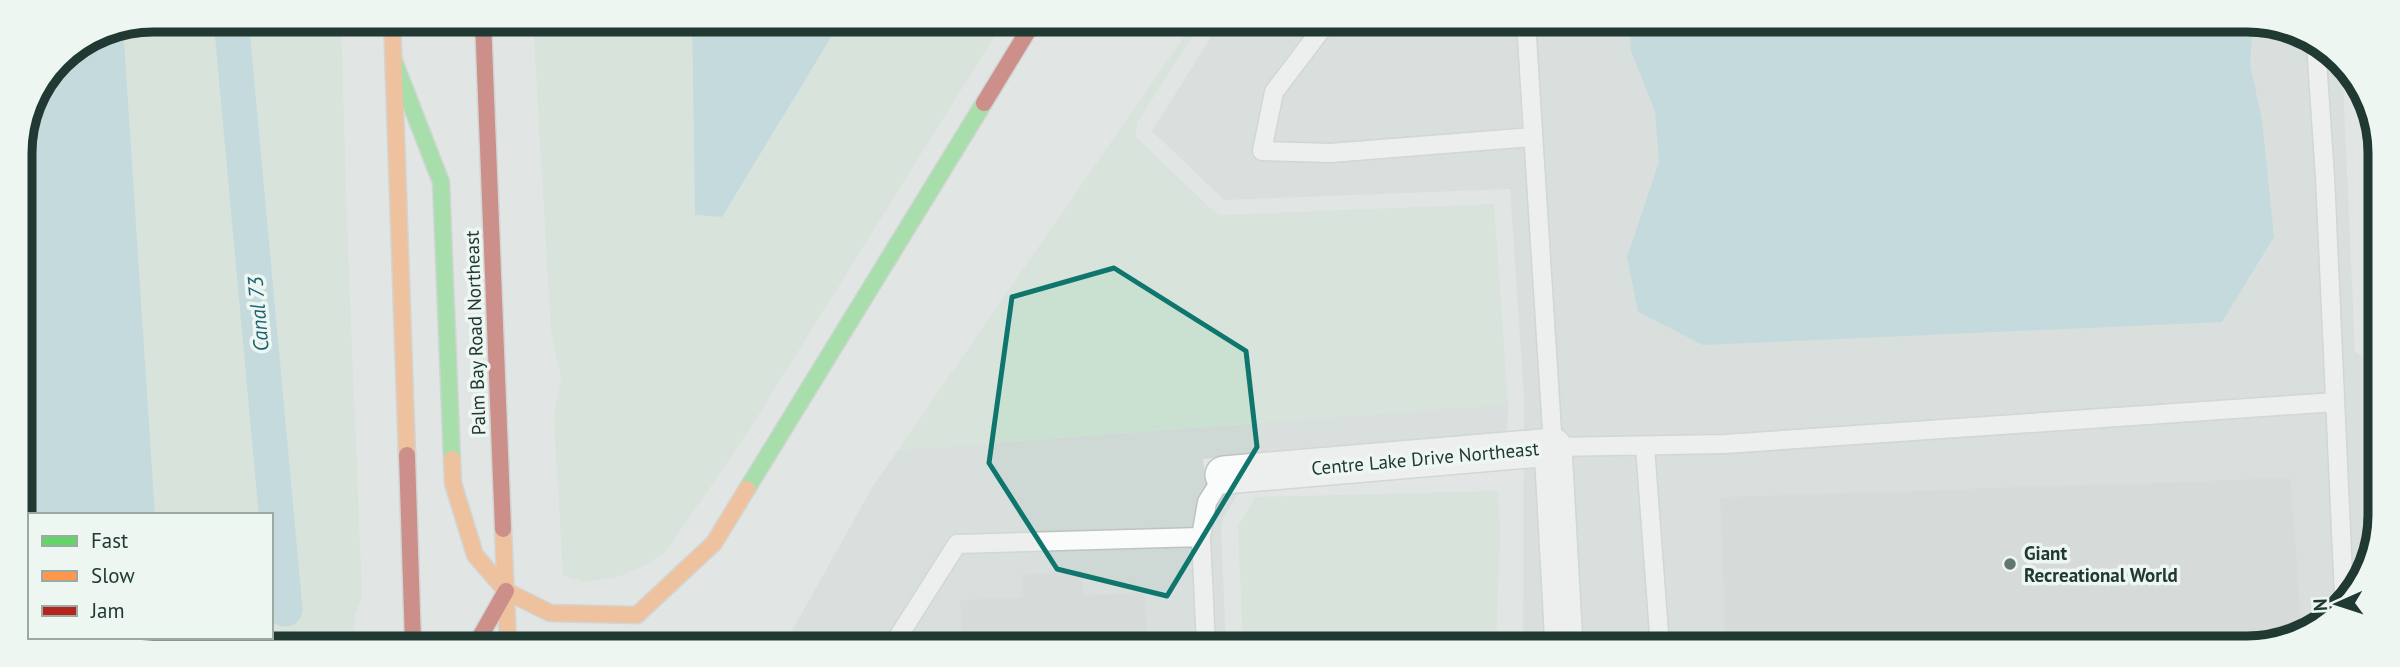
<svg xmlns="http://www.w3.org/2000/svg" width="2400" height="667" font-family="'PT Sans',sans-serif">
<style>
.built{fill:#ced8d4}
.green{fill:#cae0d1}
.water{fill:#a1ccd5}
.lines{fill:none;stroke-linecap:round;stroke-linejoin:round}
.canal{stroke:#a1ccd5;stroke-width:35}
.building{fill:#c8cdcb;stroke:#cacfcd;stroke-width:2}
.lane-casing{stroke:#bec3c1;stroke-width:21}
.street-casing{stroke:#bec3c1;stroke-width:40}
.fast-casing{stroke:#bdc4c1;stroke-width:19}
.slow-casing{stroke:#bdc4c1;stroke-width:19}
.jam-casing{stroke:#bdc4c1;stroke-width:19}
.lane{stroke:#fafbfb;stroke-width:18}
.street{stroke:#fafbfb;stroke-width:37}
.fast{stroke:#63d668;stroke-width:16}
.slow{stroke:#ff974d;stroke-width:16}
.jam{stroke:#b3261e;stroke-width:16}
.marked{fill:none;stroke:#0f766e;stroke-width:5;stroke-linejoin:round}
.poi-dot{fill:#647671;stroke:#eef6f2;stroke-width:2.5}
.labels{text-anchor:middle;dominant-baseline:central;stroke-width:7;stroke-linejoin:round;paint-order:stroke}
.street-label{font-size:19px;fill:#203933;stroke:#eef6f2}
.poi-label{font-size:19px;font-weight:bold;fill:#203933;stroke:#eef6f2;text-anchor:start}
.water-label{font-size:21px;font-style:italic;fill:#1b6273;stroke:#eef6f2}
.rim{fill:none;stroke:#203933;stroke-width:9}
</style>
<rect width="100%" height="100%" fill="#e1e6e4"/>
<!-- built -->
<path class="built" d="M1221,21L2282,24L2342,59L2355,351L2377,370L2376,549L2329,620L2256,647L1523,646L1524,399L1510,189L1224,200L1152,131Z
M1508,404L1507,433L1203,459L1207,494L1240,491L1223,518L1221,527L1226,645H784L873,486L898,450Z"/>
<!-- green -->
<path class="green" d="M152,19L341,20L347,225L362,595L355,616L353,644L118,643L108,637H271V515H155L123,25Z
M533,20H692L695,215L722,217L841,21H1004L744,438L666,551L644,566L618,577L585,582L563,576L554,416L561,378L551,331Z
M1195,21H1202L1137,123L1136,137L1212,210L1220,215L1494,204L1508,404L898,450Z
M2361,95L2378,127L2377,349L2372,345Z
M1498,491L1500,533L1496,646H1243L1238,526L1255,497Z"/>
<!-- water -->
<path class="water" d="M692,20L841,21L722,217L695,215Z
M1629,22L2253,24L2250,64L2262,120L2274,237L2222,322L1703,345L1638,312L1627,257L1659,162L1655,111L1631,51Z
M123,25L155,515H30L29,556L22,540L20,144L59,58L102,29Z"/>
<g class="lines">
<!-- canal -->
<path class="canal" d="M231,19L285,609"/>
</g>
<!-- building -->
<path class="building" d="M2290,479L2301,631L2276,640L2090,647L1726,646L1721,498Z
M1081,572L1083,596L1144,593L1147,645H963L961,601L1024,598L1023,575Z"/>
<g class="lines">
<!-- lane casing -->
<g class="lane-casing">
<path id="lane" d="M1327,22L1274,92L1262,151L1330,153L1532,137
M1526,22L1553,447L1725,444L2335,402
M2316,44L2325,177L2344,597
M1645,447L1660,646
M893,645L957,544L1201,537
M1206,645L1201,537L1207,502L1224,475"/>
</g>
<!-- street casing -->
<g class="street-casing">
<path id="street" d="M1224,475L1553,447L1564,646"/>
</g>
<!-- fast casing -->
<g class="fast-casing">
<path id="fast" d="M394,61L441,182L452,459
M747,489L984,103"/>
</g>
<!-- slow casing -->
<g class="slow-casing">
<path id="slow" d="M392,20L407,455
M452,459L453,483L475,555L506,591L550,613L637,615L714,543L747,489
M503,529L508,644"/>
</g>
<!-- jam casing -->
<g class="jam-casing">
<path id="jam" d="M483,20L503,529
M984,103L1034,21
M407,455L413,644
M476,644L506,591"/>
</g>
<!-- lane -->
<use href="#lane" class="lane"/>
<!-- street -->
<use href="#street" class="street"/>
<!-- fast -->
<use href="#fast" class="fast"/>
<!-- slow -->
<use href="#slow" class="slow"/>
<!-- jam -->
<use href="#jam" class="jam"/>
</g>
<!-- marked area -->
<path d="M0 0H2400V667H0ZM1114,268L1246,351L1257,447L1167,596L1057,569L989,463L1012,297Z" fill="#e1e6e4" fill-opacity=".55" fill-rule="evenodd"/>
<path class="marked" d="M1114,268L1246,351L1257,447L1167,596L1057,569L989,463L1012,297Z"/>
<!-- markers -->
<circle class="poi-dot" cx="2010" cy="564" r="7"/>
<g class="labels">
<!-- street labels -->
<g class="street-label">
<text transform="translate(475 333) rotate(-92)">Palm Bay Road Northeast</text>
<text transform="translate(1425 458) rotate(-5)">Centre Lake Drive Northeast</text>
</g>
<!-- poi labels -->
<g class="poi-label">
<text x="2024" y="553">Giant<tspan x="2024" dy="22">Recreational World</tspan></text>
</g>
<!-- water labels -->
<g class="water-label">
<text transform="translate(258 314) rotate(-95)">Canal 73</text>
</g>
</g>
<!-- crop -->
<path d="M0 0H2400V667H0ZM153 32H2247A121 121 0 0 1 2368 153V515A121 121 0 0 1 2247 636H153A121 121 0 0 1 32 515V153A121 121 0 0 1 153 32Z" fill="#eef6f2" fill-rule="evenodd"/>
<path class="rim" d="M153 32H2247A121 121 0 0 1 2368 153V515A121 121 0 0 1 2247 636H153A121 121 0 0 1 32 515V153A121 121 0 0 1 153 32Z"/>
<!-- legend -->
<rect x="28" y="513" width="245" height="126" fill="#eef6f2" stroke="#9caaa6" stroke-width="2"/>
<rect x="42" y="536" width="35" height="10" fill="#63d668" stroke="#9caaa6" stroke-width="2"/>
<text x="91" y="548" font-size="21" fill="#203933">Fast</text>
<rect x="42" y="571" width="35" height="10" fill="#ff974d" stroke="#9caaa6" stroke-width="2"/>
<text x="91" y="583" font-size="21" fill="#203933">Slow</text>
<rect x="42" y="606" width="35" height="10" fill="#b3261e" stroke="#9caaa6" stroke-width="2"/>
<text x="91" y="618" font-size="21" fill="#203933">Jam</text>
<!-- north arrow -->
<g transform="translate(2337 604) rotate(267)" stroke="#eef6f2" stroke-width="5" paint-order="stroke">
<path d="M0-5L12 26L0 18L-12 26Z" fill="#203933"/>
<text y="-10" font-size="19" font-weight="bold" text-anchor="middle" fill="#203933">N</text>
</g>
</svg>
